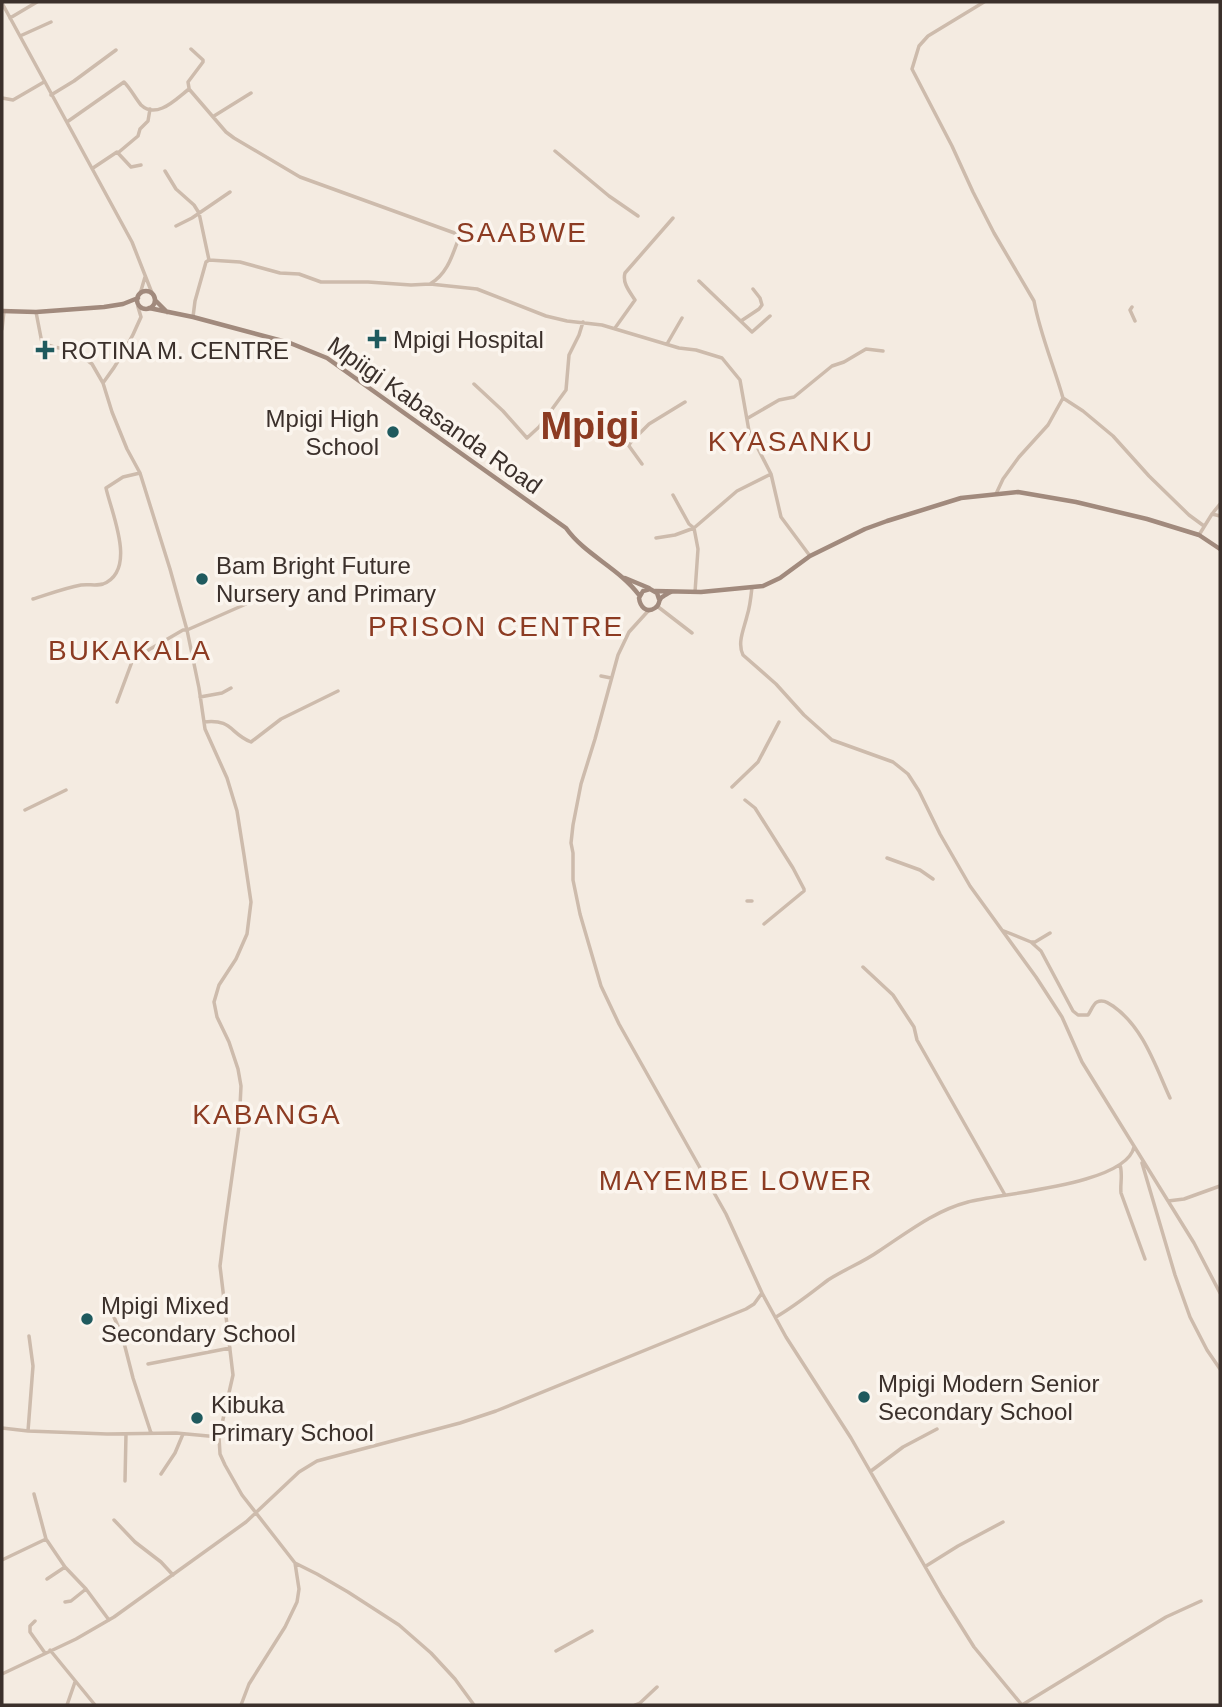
<svg xmlns="http://www.w3.org/2000/svg" width="1222" height="1707" font-family="Arial,sans-serif">
<style>
.lines{fill:none;stroke-linecap:round;stroke-linejoin:round}
.street{stroke:#cdbbac;stroke-width:3.5}
.secondary{stroke:#a18a7d;stroke-width:4.5}
.poi-dot{fill:#1f5a5e;stroke:#fbf5ee;stroke-width:2.5}
.labels{text-anchor:middle;dominant-baseline:central;stroke-width:7;stroke-linejoin:round;paint-order:stroke}
.poi-label{font-size:24px;fill:#3b302b;stroke:#fbf5ee;text-anchor:start}
.street-label{font-size:24px;fill:#3b302b;stroke:#fbf5ee}
.quarter-label{font-size:28px;letter-spacing:2px;fill:#8c3b22;stroke:#fbf5ee}
.town-label{font-size:38px;font-weight:bold;fill:#8c3b22;stroke:#fbf5ee}
</style>
<rect width="100%" height="100%" fill="#f4ebe1"/>
<g class="lines">
<!-- street -->
<path class="street" d="M984,2L928,36L919,46L912,69L952,146L973,192L994,233L1034,301C1040,334 1054,366 1063,398L1048,425L1019,457L1003,479L996,494
M2,3L132,242L152,293
M10,18L37,2
M20,36L51,22
M189,88L188,82L203,62V60L191,49
M51,95L74,81L116,50
M2,98L13,100L44,82
M214,116L251,93
M67,122L124,82C131,89 135,98 141,105C157,120 177,98 189,89L226,132L234,138L300,177L460,235C453,253 448,274 430,284
M555,151L609,196L638,216
M119,152L138,136L140,129L148,121L150,109
M93,168L117,152L131,167L141,165
M165,171L176,189L194,205L199,213L209,260
M176,226L192,218L230,192
M699,281L752,332L770,316
M140,294L145,277
M1132,307L1130,310L1135,321
M36,312L42,343L54,347L75,351L92,364L103,383L112,412L127,449L140,473L170,569L187,630L199,688L205,729L227,778L237,811L244,855L251,902L247,934L236,959L219,985L214,1002L217,1017L229,1042L238,1069L241,1086L239,1127L225,1226L220,1266L233,1375L219,1437L220,1454L225,1465L242,1495L295,1563L317,1574L348,1592L399,1625L431,1653L455,1679L474,1705
M193,317L195,301L206,262L209,260L240,262L280,273L299,274L321,282H368L411,285L430,284L477,289L546,316L567,321L602,325L679,348L696,350L722,358L740,380L749,431L771,474L781,517L810,556
M741,321L759,309L762,305L760,298L753,289
M615,328L635,300C630,292 622,283 625,273L673,218
M2,329L4,311
M667,344L682,318
M103,383C119,362 131,341 141,317L138,307
M474,384L503,411L527,438L539,427L566,390L569,355L579,335L583,322
M1063,398L1083,411L1113,436L1149,476L1189,515L1204,526
M748,418L779,400L794,397L832,366L844,362L866,349L883,351
M642,464L629,446L630,443L649,424L685,402
M673,495L689,524L694,528L698,549L695,592
M1212,514L1220,516
M1199,535L1212,514L1220,504
M656,538L675,535L694,528L737,491L771,474
M752,587C751,597 750,607 747,616C744,629 737,643 743,655L776,684L804,715L832,740L893,762L908,774L919,791L940,834L970,886L1036,977L1062,1017L1082,1062L1194,1243L1220,1293
M33,599C49,594 65,588 81,585C88,584 97,586 103,584C138,570 111,512 106,488L123,477L140,473
M657,606L692,633
M649,610L629,632L618,655L595,739L581,784L573,825L571,843L573,853V880L580,914L601,986L619,1024L726,1214L762,1293L786,1337L851,1438L942,1596L974,1647L1022,1705
M601,676L611,678
M200,697L222,693L231,688
M117,702L133,659L183,630H187L246,604
M204,722C233,719 229,733 251,742L281,719L338,691
M732,787L758,762L779,722
M745,800L755,808L793,868L804,889V891L764,924
M25,810L66,790
M887,858L920,870L933,879
M747,901H752
M1004,931L1031,942H1035L1050,933
M1031,942L1041,951L1073,1011L1078,1015H1088C1091,1011 1093,1004 1097,1002C1103,999 1108,1003 1113,1006C1143,1027 1155,1065 1170,1098
M863,967L893,995L914,1027L917,1040L1005,1195
M1142,1163L1175,1275L1190,1317L1207,1350L1220,1369
M1120,1165C1123,1174 1120,1184 1121,1193L1145,1259
M1168,1201L1184,1199L1220,1186
M104,1295L122,1335L133,1378L151,1433
M776,1317C795,1306 811,1293 828,1280C845,1269 862,1263 879,1251C908,1232 934,1211 968,1202C1002,1193 1126,1185 1134,1147
M148,1364L230,1348
M2,1428L28,1431L107,1434L176,1433L219,1437
M28,1431L33,1366L29,1336
M871,1471L903,1447L937,1429
M161,1474L175,1453L183,1434
M125,1481L126,1434
M34,1494L46,1539L65,1567L86,1589L109,1620
M114,1520L135,1542L161,1562L173,1575
M2,1560L46,1539
M926,1566L958,1546L1003,1522
M47,1579L65,1567
M65,1602L71,1601L86,1589
M35,1621L30,1626V1632L45,1653
M50,1650L95,1705
M556,1651L592,1631
M2,1674L76,1639L114,1617L246,1522L299,1472L317,1461L460,1423L496,1411L746,1309L754,1304L762,1293
M67,1705L75,1682
M241,1705L249,1684L285,1627L297,1602L299,1589L295,1563
M635,1705L640,1703L657,1687
M1022,1705L1166,1617L1201,1601"/>
<!-- secondary -->
<path class="secondary" d="M137 300a9 9 0 1 1 18 0a9 9 0 1 1-18 0Z
M155,300L167,312
M149,308L193,317L290,343L327,358L566,528C585,555 619,568 639,595
M2,311L36,312L104,307L123,304L138,298
M625,578L649,588
M655,591L701,592L763,586L780,578L810,556L865,529L887,521L961,498L1018,492L1076,502L1147,519L1199,535L1220,549
M659,599L657,593L650,589L643,591L639,598C640,606 646,614 655,608C661,604 657,603 661,598C662,597 670,592 671,592"/>
</g>
<!-- markers -->
<g class="poi-dot">
<path d="M373.5 328.5h7v7h7v7h-7v7h-7v-7h-7v-7h7z"/>
<path d="M41.5 339.5h7v7h7v7h-7v7h-7v-7h-7v-7h7z"/>
<circle cx="393" cy="432" r="7"/>
<circle cx="202" cy="579" r="7"/>
<circle cx="87" cy="1319" r="7"/>
<circle cx="864" cy="1397" r="7"/>
<circle cx="197" cy="1418" r="7"/>
</g>
<g class="labels">
<!-- poi labels -->
<g class="poi-label">
<text x="393" y="339">Mpigi Hospital</text>
<text x="61" y="350">ROTINA M. CENTRE</text>
<text x="379" y="418" text-anchor="end">Mpigi High<tspan x="379" dy="28">School</tspan></text>
<text x="216" y="565">Bam Bright Future<tspan x="216" dy="28">Nursery and Primary</tspan></text>
<text x="101" y="1305">Mpigi Mixed<tspan x="101" dy="28">Secondary School</tspan></text>
<text x="878" y="1383">Mpigi Modern Senior<tspan x="878" dy="28">Secondary School</tspan></text>
<text x="211" y="1404">Kibuka<tspan x="211" dy="28">Primary School</tspan></text>
</g>
<!-- street labels -->
<g class="street-label">
<text transform="translate(435 415) rotate(35)">Mpiigi Kabasanda Road</text>
</g>
<!-- quarter labels -->
<g class="quarter-label">
<text x="522" y="232">SAABWE</text>
<text x="791" y="441">KYASANKU</text>
<text x="496" y="626">PRISON CENTRE</text>
<text x="130" y="650">BUKAKALA</text>
<text x="267" y="1114">KABANGA</text>
<text x="736" y="1180">MAYEMBE LOWER</text>
</g>
<!-- town labels -->
<g class="town-label">
<text x="590" y="426">Mpigi</text>
</g>
</g>
<!-- border -->
<rect width="1222" height="1707" fill="none" stroke="#3b302b" stroke-width="7"/>
</svg>
